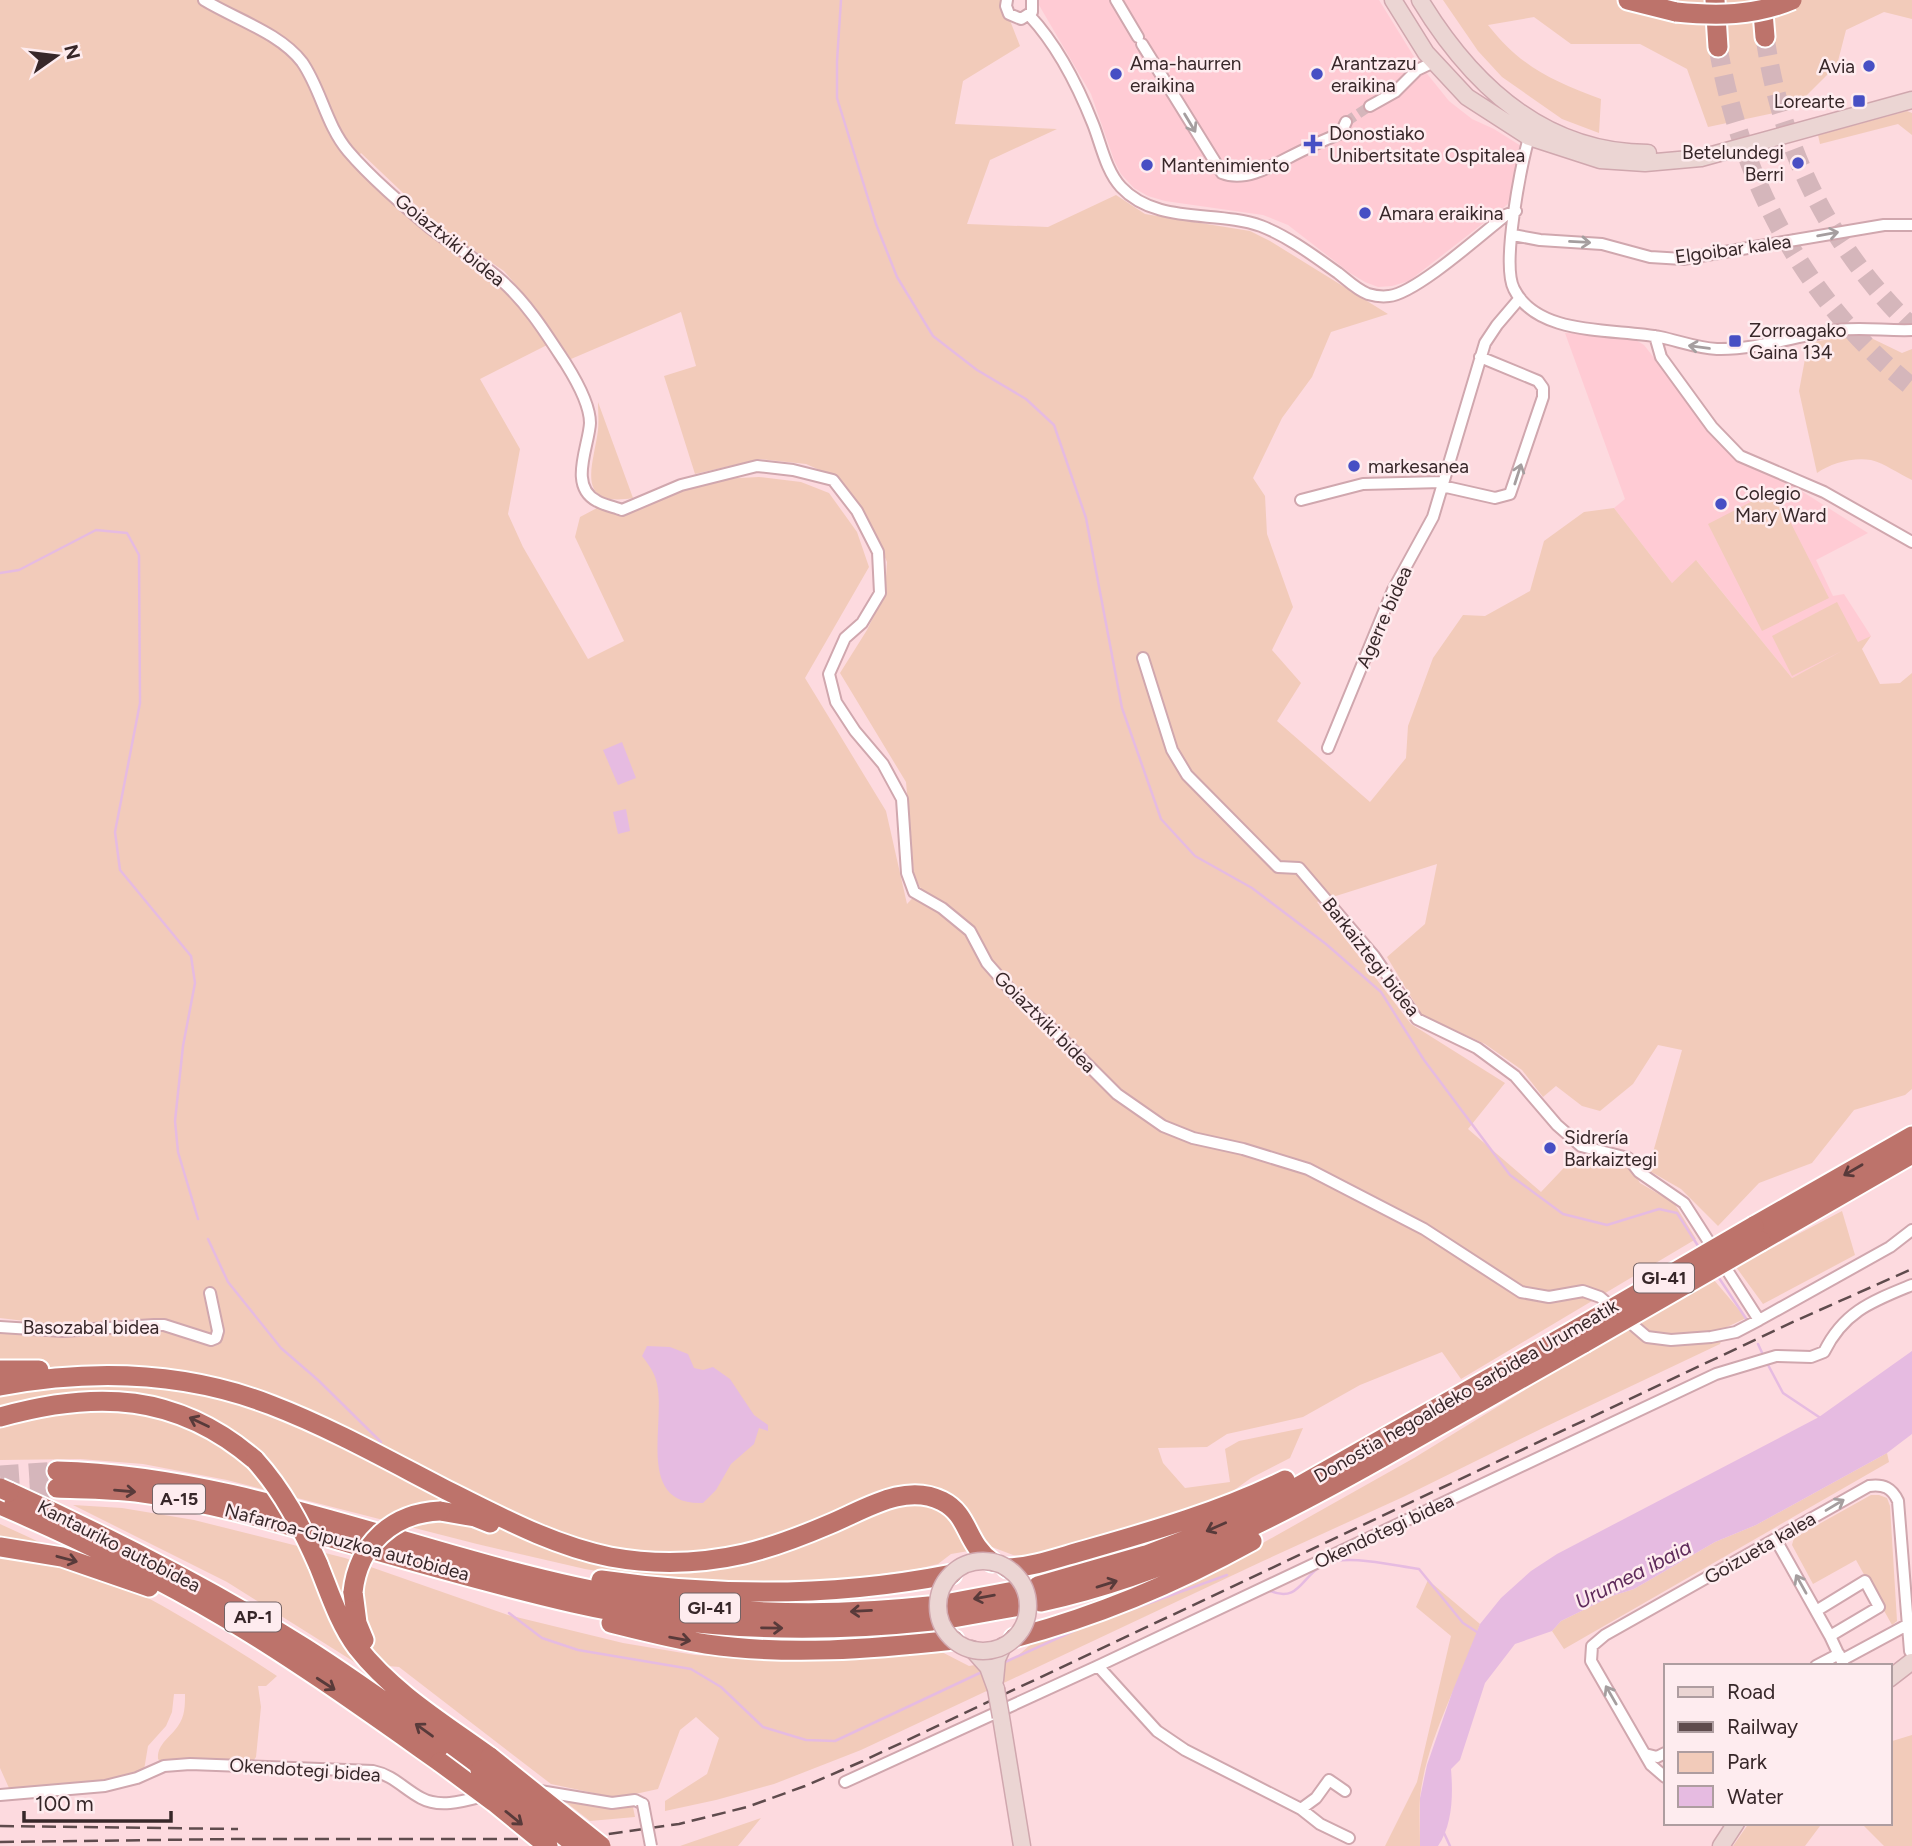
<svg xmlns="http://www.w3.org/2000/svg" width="1912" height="1846" font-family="Figtree,sans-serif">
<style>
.built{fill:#ffcbd4}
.green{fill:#f2cbba;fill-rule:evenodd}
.water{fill:#e6bbe1}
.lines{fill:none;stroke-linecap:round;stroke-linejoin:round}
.stream{stroke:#e6bbe1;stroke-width:2.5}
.minor-tunnel{stroke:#d5b6bb;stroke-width:10;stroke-dasharray:10 5;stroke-linecap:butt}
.motorway-tunnel{stroke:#d5b6bb;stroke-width:19;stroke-dasharray:19 10;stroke-linecap:butt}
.minor-casing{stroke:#d0a7ae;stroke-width:14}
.secondary-casing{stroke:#d0a7ae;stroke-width:19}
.motorway-casing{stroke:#fff;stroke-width:23}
.minor{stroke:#fff;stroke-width:10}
.secondary{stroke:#ebd5d3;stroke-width:16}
.motorway{stroke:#bd736b;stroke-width:19}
.rail{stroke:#5f4b4d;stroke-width:2.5;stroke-dasharray:14 7;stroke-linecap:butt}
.minor-bridge-casing{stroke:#d0a7ae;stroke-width:14;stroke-linecap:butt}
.secondary-bridge-casing{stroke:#d0a7ae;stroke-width:19;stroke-linecap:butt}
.motorway-bridge-casing{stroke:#fff;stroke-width:23;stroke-linecap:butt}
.minor-bridge{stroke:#fff;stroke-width:10}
.secondary-bridge{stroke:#ebd5d3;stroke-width:16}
.motorway-bridge{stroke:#bd736b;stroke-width:19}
.oneway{stroke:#a59e9f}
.oneway2{stroke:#583a3a}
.poi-dot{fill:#474fc4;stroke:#feecef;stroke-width:2.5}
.labels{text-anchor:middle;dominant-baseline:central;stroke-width:5;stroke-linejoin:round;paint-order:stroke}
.shield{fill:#feecef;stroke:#736264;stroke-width:2}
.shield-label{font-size:18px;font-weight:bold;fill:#372729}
.poi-label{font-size:19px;fill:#372729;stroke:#feecef;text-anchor:start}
.street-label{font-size:19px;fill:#372729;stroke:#feecef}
.water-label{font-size:21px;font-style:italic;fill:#5f2b5b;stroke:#feecef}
</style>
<rect width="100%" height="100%" fill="#fddadf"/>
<!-- built -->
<path class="built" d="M1036,0H1379L1416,60L1449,101L1472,119L1494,129L1521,146L1514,192L1508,204L1409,281L1392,286L1378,287L1365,282L1350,273L1288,225L1263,215L1165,201L1148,196L1134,188L1121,174L1114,160L1091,94Z
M1565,333L1620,336L1634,339L1644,345L1699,415L1748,464L1795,487L1868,533L1816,560L1833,596L1844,594L1871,636L1792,678L1697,561L1672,583L1614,508L1625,499Z"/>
<!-- green -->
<path class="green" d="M0,0H1002L1020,46L963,81L955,124L1057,129L990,160L967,224L1048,227L1116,195L1145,214L1250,231L1270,241L1388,314L1331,332L1312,377L1282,418L1253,478L1265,496L1267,534L1293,607L1272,650L1301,683L1277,721L1370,802L1406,758L1408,726L1433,658L1463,615L1485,616L1530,591L1544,541L1584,512L1614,508L1672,583L1696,560L1792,678L1842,651L1792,676L1772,636L1837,602L1858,642L1871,636L1862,649L1880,684L1900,683L1912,673V1089L1905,1095L1854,1110L1812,1163L1759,1183L1718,1226L1681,1189L1648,1170L1682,1050L1658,1045L1633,1084L1600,1111L1582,1106L1556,1086L1543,1097L1522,1070L1485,1044L1422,1015L1387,957L1425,924L1437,864L1317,902L1411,1024L1505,1083L1468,1129L1541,1192L1577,1154L1629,1165L1640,1183L1674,1203L1696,1239L1461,1379L1442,1352L1360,1385L1303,1417L1227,1434L1207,1447L1158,1448L1163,1463L1185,1488L1230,1482L1225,1449L1239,1441L1303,1428L1290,1458L1251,1478L1222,1499L1185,1515L1025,1556L1013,1555L992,1547L951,1554L938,1564L917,1569L829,1581L764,1585L675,1584L585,1569L477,1544L227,1480L143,1464L80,1459L0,1460V1329L48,1332L49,1324L0,1318ZM361,153L439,227L504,271L536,308L571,359L681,312L696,366L664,376L695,474L760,459L806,464L838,478L873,529L887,562L885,593L867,630L840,673L906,782L914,875L921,889L907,904L886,811L805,678L869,567L857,532L829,493L801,482L759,477L719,479L665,497L622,515L597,508L580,517L575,537L624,641L588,659L523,547L508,514L520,449L480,379L547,345L504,286L446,246L352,164Z
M1443,0H1912V19L1884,12L1846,30L1837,65L1793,109L1708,127L1687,69L1640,44H1571L1534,17L1488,25C1521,67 1552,81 1601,99L1599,133L1562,119L1502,77L1478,51Z
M1907,111L1912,113V135L1898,124L1820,144L1818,135Z
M1841,337L1871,338L1902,353L1912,349V480C1899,474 1884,463 1871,460C1853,457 1831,463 1817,473L1799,391L1808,343Z
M598,402L633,498C573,508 594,464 598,430C599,421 598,411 598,402Z
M1774,490L1829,598L1762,631L1708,524Z
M1842,1211L1855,1255L1763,1304L1736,1267Z
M1714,1280L1746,1318L1727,1327L1720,1344L1547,1426L1403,1497L1263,1561L861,1750L774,1784L716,1800L665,1811V1801L707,1774L719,1738L696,1717L680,1730L658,1789L617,1798L551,1784L399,1667L356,1663L227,1582L73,1505L122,1508L194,1520L345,1558L508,1615L623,1643L695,1655L782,1660L860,1659L934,1648L969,1666L1015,1658L1038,1638L1222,1566L1414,1458L1621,1331Z
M1887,1453L1889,1462L1564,1649L1552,1631L1561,1621L1612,1596L1634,1589L1715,1542L1756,1525Z
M1871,1495H1879L1887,1498L1890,1506L1897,1621L1892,1625L1856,1560L1813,1584L1792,1545L1794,1538Z
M0,1524C97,1567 189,1618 277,1676L266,1686H258L261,1707L256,1757L253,1761L217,1760L161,1762L158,1759C157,1744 170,1738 178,1726C185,1716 185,1706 185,1694H174L172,1712L166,1726L148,1746L144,1770L121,1778L59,1786L9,1788L0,1768Z
M1428,1580L1480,1624C1461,1681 1427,1736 1420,1797C1419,1813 1420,1830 1420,1846H1385L1417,1782L1451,1636L1416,1607Z
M1912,1735V1846H1884L1861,1823H1889V1742Z
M563,1800L609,1807H633L635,1817L590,1821Z
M761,1818L738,1846H680Z
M1749,1823H1826L1820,1826L1805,1846H1733Z"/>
<!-- water -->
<path class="water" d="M622,742L636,778L618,785L603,750Z
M626,809L630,831L618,834L613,812Z
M647,1346L670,1347L688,1354L694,1368L703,1370L713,1367L730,1379L754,1415L768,1425V1431L759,1428L754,1444L731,1464L716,1490L703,1503C635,1506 666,1424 657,1384C655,1373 649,1365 642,1356Z
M1912,1351V1434L1887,1453L1756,1525L1715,1542L1634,1589L1612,1596L1561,1621L1552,1631L1515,1644L1485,1683L1460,1760L1451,1769C1453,1794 1453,1824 1438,1846H1420V1798L1427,1765L1453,1690L1480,1624L1501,1598L1531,1571L1557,1554L1819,1417Z"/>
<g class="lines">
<!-- stream -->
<path class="stream" d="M841,0L837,61V98L876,224L897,277L933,336L977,370L1026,399L1054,425L1086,518L1122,708L1161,819L1195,856L1252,888L1326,944L1381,992L1424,1060L1510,1175L1563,1214L1607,1225L1659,1209L1677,1213L1700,1249
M0,573L19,570L96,530L127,533L139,555L140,703L115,832L120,870L191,956L195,983L183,1046L175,1121L178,1152L198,1219
M208,1239L228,1282L281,1348L318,1380L381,1442
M1717,1275L1747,1320
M1758,1344L1764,1357
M1767,1363L1783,1393L1822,1419
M1270,1591C1299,1603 1301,1577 1323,1565C1346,1553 1394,1566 1419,1569L1463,1623L1480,1634
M509,1613L542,1638L578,1650L691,1669L721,1687L763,1727L806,1740L835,1741L984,1671
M1003,1663L1080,1628L1227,1575
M1444,1833L1450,1846"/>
<!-- minor-tunnel -->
<path class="minor-tunnel" d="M1346,122L1370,106"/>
<!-- motorway-tunnel -->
<path class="motorway-tunnel" d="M1765,37C1781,150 1831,248 1912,327
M1718,47C1741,181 1805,301 1912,387
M0,1475L57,1471
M1,1492L57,1488"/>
<!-- minor casing -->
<g class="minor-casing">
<path id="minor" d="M204,0C235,19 280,33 302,62C321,89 326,125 348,151C370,177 403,205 429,227C453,246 479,260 502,281C528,304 547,335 566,364C576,380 590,404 590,423C589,446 568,486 597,501C604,505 614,507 622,510L681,485L757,466L793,470L833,480L857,511L878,552L880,593L862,623L845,638L829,674L836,702L855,731L883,764L902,799L907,873L914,892L942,908L970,931L987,963L1016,996L1050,1027L1117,1094L1163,1126L1193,1138L1243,1149L1308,1169L1424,1229L1521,1292L1549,1297L1583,1291L1600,1297L1647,1337L1671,1340L1711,1337L1736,1332L1759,1320
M1007,0L1006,6L1009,14L1021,19L1032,12V0
M1116,0L1138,37
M1029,15C1058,46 1078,86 1093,124C1101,144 1106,171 1121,187C1156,225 1217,210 1261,226C1289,237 1314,256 1338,273C1347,280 1357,290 1368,294C1375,296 1382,297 1389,296C1415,294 1482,234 1506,215L1516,211
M1142,44L1222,173C1250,184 1282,159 1308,148
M1370,106L1395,92L1417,70L1434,62
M1529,137C1521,166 1501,265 1514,289C1538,337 1615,328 1660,337C1679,341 1697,348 1717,349C1758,350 1797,335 1838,330C1862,327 1887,331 1912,330
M1313,145L1341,133L1346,122
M1513,235L1540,240L1602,244L1650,257L1683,259L1884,225H1912
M1655,336L1661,357L1712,427L1740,456L1824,492L1912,542
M1442,486L1495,498L1510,494L1543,397V388L1538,381L1480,357
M1301,500L1363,484L1442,482
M1143,658L1172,750L1187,775L1278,867L1299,868L1374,956L1417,1019L1477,1048L1515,1076L1557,1125L1581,1146L1628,1158L1639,1172L1684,1203L1759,1320L1890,1247L1912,1230
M1328,748L1393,590L1433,517L1485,343L1497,325L1520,298
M0,1327L63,1331L154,1325H164L211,1340L216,1338L218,1331L210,1293
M1776,1540L1830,1636L1844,1666
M1816,1611L1865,1581L1879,1607L1830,1636
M1842,1660L1907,1625
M1098,1666L1157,1731L1185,1750L1301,1809L1320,1824L1349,1838
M1816,1666L1839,1654
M1645,1754L1657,1757L1665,1753
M1665,1777L1651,1765L1591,1661L1592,1646L1605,1635L1869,1486C1884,1484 1892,1488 1898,1501L1910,1651L1912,1654
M845,1782L1098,1666L1716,1374L1776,1356L1811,1357L1824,1352C1844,1311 1873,1301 1912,1285
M534,1790L612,1803L635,1800L643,1804
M0,1795L105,1786L137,1778L164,1766L190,1764L373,1771C393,1775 404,1789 421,1798C441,1809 467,1800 487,1795
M1301,1809L1316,1798L1329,1780L1345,1791"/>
</g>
<!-- secondary casing -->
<g class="secondary-casing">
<path id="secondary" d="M1393,0L1426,53L1467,97L1529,137L1600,160L1645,163L1701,158L1912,100
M1420,0C1471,84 1544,153 1648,153
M972,1649L988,1667L996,1689
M1889,1679L1911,1662
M995,1680L997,1659L1003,1646
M1001,1717L1022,1846
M1721,1846L1736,1823"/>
</g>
<!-- motorway casing -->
<g class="motorway-casing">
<path id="motorway" d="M1628,0L1676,12
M1715,0L1718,47
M1762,0L1765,37
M1754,1226L1912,1136
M1761,1241L1912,1154
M0,1370H39
M0,1386C91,1369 183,1371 271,1405C331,1428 388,1460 446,1490C499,1516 551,1545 610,1557C654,1565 700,1564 744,1554C774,1547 802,1536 830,1524C864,1510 905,1482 942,1501C970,1515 965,1543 992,1562
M0,1417C96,1390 177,1393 255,1460
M57,1471C237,1476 403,1549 577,1587C693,1613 811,1619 929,1606
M57,1488C83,1489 110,1489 136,1492C205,1501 272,1520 338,1540C415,1562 494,1585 573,1603C691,1630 812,1634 932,1621
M9,1492C111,1538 210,1589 305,1648C365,1686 422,1729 480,1770
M0,1505C77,1538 151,1574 224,1617C298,1661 369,1712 440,1762
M440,1511L475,1517L490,1523
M0,1547L62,1557L149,1587
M318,1564C329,1591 339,1623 357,1647C393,1693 443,1723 490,1757
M1007,1568C1034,1567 1060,1557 1086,1550C1153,1531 1222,1511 1285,1480
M601,1580C718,1597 836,1597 952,1574
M1038,1586L1146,1555L1193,1537L1278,1498L1575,1330
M353,1592L357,1623L364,1640
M1041,1602C1170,1574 1285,1513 1399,1448C1461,1413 1522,1378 1584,1343
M950,1603L1019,1590
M953,1618L1020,1606
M611,1623C643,1631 674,1639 706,1644C789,1656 871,1649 954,1640
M1014,1638C1098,1616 1176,1583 1252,1541"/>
</g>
<!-- minor -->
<use href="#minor" class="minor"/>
<!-- secondary -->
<use href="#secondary" class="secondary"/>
<!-- motorway -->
<use href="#motorway" class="motorway"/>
<!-- rail -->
<path class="rail" d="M0,1826L238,1829
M0,1842L235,1839H534L594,1836L679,1824L747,1807L805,1786L863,1761L1795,1321L1912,1269"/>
<!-- minor-bridge casing -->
<g class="minor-bridge-casing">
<path id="minor-bridge" d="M643,1804L651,1846"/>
</g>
<!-- secondary-bridge casing -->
<g class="secondary-bridge-casing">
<path id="secondary-bridge" d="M938 1606a45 45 0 1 1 90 0a45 45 0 1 1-90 0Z
M996,1689L1001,1717"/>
</g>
<!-- motorway-bridge casing -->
<g class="motorway-bridge-casing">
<path id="motorway-bridge" d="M1676,12C1716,16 1755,16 1792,0
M1575,1330L1754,1226
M1584,1343L1761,1241
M255,1460C283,1491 301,1526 318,1564
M0,1488L9,1492
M353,1592C358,1545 392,1513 440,1511
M490,1757L601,1846
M440,1762L494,1802L548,1846
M480,1770L577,1846"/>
</g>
<!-- minor-bridge -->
<use href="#minor-bridge" class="minor-bridge"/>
<!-- secondary-bridge -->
<use href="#secondary-bridge" class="secondary-bridge"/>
<!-- motorway-bridge -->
<use href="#motorway-bridge" class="motorway-bridge"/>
</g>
<!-- one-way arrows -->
<defs><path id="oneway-shaft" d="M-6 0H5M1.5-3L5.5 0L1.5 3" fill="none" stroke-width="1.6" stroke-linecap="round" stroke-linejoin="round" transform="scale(1.75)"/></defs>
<g class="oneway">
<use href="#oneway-shaft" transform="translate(1190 123) rotate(59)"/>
<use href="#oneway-shaft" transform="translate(1828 234) rotate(-10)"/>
<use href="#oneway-shaft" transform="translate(1580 242) rotate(3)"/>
<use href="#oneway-shaft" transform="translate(1699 347) rotate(-172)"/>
<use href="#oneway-shaft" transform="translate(1518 474) rotate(-72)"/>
<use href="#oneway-shaft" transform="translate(1835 1505) rotate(-31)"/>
<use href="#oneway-shaft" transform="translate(1801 1584) rotate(-119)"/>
<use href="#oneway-shaft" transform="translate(1611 1695) rotate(-120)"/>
</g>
<g class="oneway2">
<use href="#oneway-shaft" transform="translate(1853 1170) rotate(150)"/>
<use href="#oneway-shaft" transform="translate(199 1422) rotate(-155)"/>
<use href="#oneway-shaft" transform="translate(125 1491) rotate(5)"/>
<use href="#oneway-shaft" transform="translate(1216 1527) rotate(156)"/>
<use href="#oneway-shaft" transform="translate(67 1559) rotate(15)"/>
<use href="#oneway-shaft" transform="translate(1107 1584) rotate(-17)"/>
<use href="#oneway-shaft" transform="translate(984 1597) rotate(170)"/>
<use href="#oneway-shaft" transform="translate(861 1611) rotate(177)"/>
<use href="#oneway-shaft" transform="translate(772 1628) rotate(1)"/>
<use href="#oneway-shaft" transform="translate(680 1639) rotate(10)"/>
<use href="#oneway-shaft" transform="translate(326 1684) rotate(33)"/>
<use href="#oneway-shaft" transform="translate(424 1730) rotate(-144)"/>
<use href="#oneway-shaft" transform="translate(514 1818) rotate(39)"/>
</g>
<!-- markers -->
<g class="poi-dot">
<circle cx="1869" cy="66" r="7"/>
<circle cx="1116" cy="74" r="7"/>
<circle cx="1317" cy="74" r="7"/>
<rect x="1852" y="94" width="14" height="14" rx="3.5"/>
<path d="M1309.5 133.5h7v7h7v7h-7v7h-7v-7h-7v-7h7z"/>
<circle cx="1798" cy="163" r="7"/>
<circle cx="1147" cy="165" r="7"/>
<circle cx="1365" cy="213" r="7"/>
<rect x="1728" y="334" width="14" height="14" rx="3.5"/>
<circle cx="1354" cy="466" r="7"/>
<circle cx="1721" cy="504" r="7"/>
<circle cx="1550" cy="1148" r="7"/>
</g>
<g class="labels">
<!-- shield labels -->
<g class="shield">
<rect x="1634" y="1263.5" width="60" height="29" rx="5"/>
<rect x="153" y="1484.5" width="52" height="29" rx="5"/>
<rect x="680" y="1593.5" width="60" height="29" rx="5"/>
<rect x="225" y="1602.5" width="56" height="29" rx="5"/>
</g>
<g class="shield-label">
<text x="1664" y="1278">GI-41</text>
<text x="179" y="1499">A-15</text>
<text x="710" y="1608">GI-41</text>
<text x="253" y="1617">AP-1</text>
</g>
<!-- poi labels -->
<g class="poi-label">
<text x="1130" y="63">Ama-haurren<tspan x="1130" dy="22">eraikina</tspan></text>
<text x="1331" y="63">Arantzazu<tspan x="1331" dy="22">eraikina</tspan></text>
<text x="1855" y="66" text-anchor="end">Avia</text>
<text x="1845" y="101" text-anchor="end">Lorearte</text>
<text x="1329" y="133">Donostiako<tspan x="1329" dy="22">Unibertsitate Ospitalea</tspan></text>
<text x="1784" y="152" text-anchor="end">Betelundegi<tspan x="1784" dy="22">Berri</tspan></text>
<text x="1161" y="165">Mantenimiento</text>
<text x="1379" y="213">Amara eraikina</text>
<text x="1749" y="330">Zorroagako<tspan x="1749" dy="22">Gaina 134</tspan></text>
<text x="1368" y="466">markesanea</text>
<text x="1735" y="493">Colegio<tspan x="1735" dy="22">Mary Ward</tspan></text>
<text x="1564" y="1137">Sidrería<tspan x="1564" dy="22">Barkaiztegi</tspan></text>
</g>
<!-- street labels -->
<g class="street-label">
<text transform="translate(450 240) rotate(39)">Goiaztxiki bidea</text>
<text transform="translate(1733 249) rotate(-8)">Elgoibar kalea</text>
<text transform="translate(1384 617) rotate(-66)">Agerre bidea</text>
<text transform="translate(1371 957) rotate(52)">Barkaiztegi bidea</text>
<text transform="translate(1045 1022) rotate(45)">Goiaztxiki bidea</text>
<text x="91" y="1327">Basozabal bidea</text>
<text transform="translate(1466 1391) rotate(-30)">Donostia hegoaldeko sarbidea Urumeatik</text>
<text transform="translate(1384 1531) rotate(-25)">Okendotegi bidea</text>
<text transform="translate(347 1542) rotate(15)">Nafarroa-Gipuzkoa autobidea</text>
<text transform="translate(119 1546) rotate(27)">Kantauriko autobidea</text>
<text transform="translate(1760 1548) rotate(-30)">Goizueta kalea</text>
<text transform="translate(305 1770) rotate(4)">Okendotegi bidea</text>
</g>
<!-- water labels -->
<g class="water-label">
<text transform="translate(1633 1574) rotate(-27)">Urumea ibaia</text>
</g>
</g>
<!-- legend -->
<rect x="1664" y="1664" width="228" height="161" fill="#feecef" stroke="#ae9da0" stroke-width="2"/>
<rect x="1678" y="1687" width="35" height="10" fill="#ebd5d3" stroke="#ae9da0" stroke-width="2"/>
<text x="1727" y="1699" font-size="21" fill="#372729">Road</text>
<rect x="1678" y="1722" width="35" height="10" fill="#5f4b4d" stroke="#ae9da0" stroke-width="2"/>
<text x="1727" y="1734" font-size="21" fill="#372729">Railway</text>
<rect x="1678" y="1752" width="35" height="21" fill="#f2cbba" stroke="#ae9da0" stroke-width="2"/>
<text x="1727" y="1769" font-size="21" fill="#372729">Park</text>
<rect x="1678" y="1786" width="35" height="21" fill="#e6bbe1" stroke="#ae9da0" stroke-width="2"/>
<text x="1727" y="1804" font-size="21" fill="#372729">Water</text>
<!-- north arrow -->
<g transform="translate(56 56) rotate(76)" stroke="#feecef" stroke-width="5" paint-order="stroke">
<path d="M0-5L12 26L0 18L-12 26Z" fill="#372729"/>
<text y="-10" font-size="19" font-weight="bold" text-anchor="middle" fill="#372729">N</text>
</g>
<!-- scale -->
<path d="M24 1811v10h147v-10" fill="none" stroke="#372729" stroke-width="3.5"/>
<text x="35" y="1811" font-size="21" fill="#372729" stroke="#feecef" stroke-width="5" paint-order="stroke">100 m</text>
</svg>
